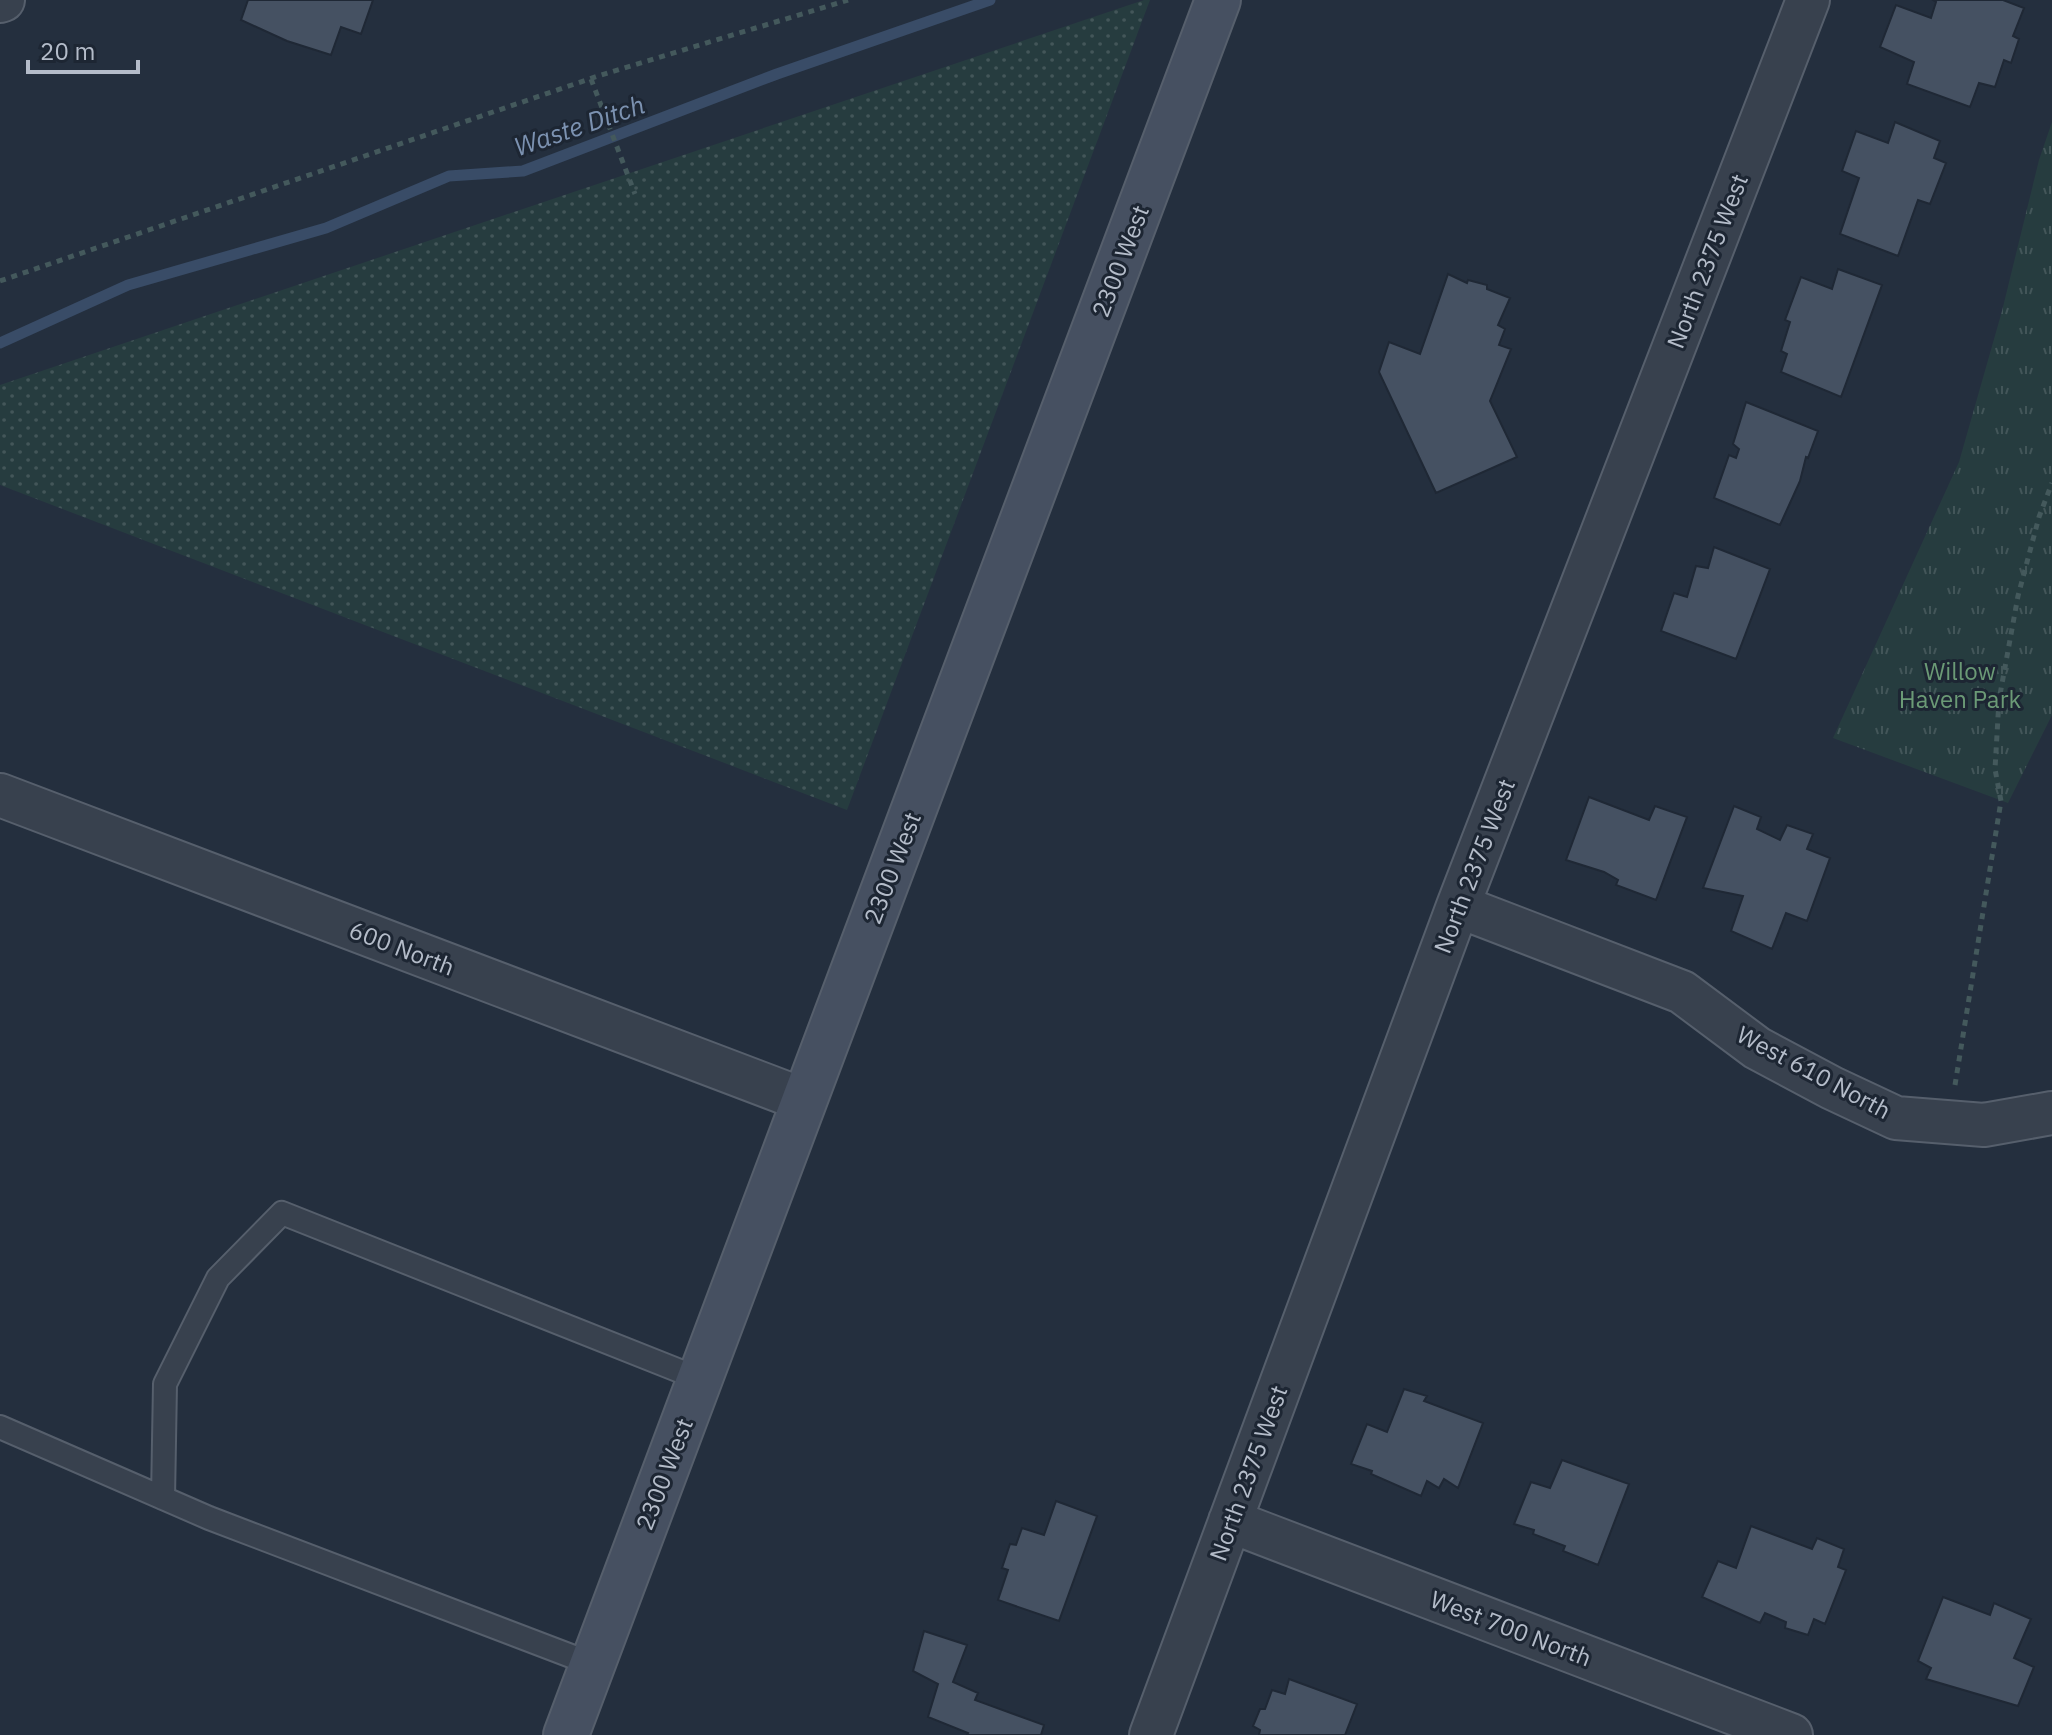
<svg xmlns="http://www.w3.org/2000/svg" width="2052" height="1735" font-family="'IBM Plex Sans',sans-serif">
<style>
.grass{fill:url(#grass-dots)}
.park{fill:url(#park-tufts)}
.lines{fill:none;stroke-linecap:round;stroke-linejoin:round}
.stream{stroke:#394c67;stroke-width:11}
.building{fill:#455162;stroke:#1f2835;stroke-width:2}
.lane-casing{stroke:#565f6c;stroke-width:26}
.street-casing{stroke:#565f6c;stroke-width:46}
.secondary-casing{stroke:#565f6c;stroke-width:48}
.path{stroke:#44595c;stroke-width:5;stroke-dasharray:6 6;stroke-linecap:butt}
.lane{stroke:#38414e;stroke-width:22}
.street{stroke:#38414e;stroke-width:42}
.secondary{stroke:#465061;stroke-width:44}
.labels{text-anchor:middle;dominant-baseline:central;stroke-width:6;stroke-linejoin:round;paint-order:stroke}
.street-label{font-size:24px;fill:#b4bcc9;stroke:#1d2633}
.park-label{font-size:24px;fill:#6b9a76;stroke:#1d2633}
.water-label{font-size:26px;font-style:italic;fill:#7c92b1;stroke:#1d2633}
</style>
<defs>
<pattern id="grass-dots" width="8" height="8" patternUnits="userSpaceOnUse" patternTransform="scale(2)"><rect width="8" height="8" fill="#263c3f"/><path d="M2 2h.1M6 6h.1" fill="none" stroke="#435659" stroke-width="1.8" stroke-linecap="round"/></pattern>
<pattern id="park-tufts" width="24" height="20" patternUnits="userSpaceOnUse" patternTransform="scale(2)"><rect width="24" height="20" fill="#263c3f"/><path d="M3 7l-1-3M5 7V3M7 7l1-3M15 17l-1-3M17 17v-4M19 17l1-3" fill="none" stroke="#435659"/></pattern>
</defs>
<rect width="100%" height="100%" fill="#242f3e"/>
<!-- grass -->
<path class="grass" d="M1144,0H1150L847,810L0,485V385Z"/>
<!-- park -->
<path class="park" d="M2052,122V715L2008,803L1833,738L1959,462L2002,311L2039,160Z"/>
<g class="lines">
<!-- stream -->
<path class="stream" d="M0,343L128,285L326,228L449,176L523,171L777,74L990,0"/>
</g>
<!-- building -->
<path class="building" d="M248,0H373L361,34L341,27L331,55L287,41L241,20Z
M1933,0H2003L2024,8L2013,36L2019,39L2011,63L2004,60L1995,87L1979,83L1970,107L1907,84L1914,62L1880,47L1896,5L1931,18L1936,2Z
M1895,122L1940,141L1934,158L1946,163L1930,204L1918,200L1898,256L1840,234L1859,178L1842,171L1856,131L1888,143Z
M1838,269L1882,285L1841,397L1781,372L1787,354L1781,351L1790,322L1785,320L1801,277L1832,289Z
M1448,274L1467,283L1468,280L1487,285V289L1510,298L1498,325L1505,329L1499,345L1511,349L1490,401L1517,457L1436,493L1379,372L1389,342L1420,354Z
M1746,402L1818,431L1808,458L1806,457L1800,481L1780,525L1714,498L1729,455L1736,458L1739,449L1733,444Z
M1714,547L1770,569L1736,659L1661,631L1674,593L1687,597L1696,566L1708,568Z
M1589,797L1649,820L1655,806L1687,817L1656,900L1616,885L1618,880L1604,872L1566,860Z
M1734,806L1761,817L1757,829L1780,840L1787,825L1813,834L1807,849L1830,858L1807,921L1786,913L1772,949L1731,931L1743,896L1703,888Z
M1404,1389L1427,1396L1424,1401L1483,1423L1458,1488L1444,1479L1439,1488L1427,1481L1421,1496L1371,1474L1372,1471L1351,1464L1367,1424L1387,1432Z
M1562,1460L1629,1484L1598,1565L1563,1551L1565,1546L1533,1534L1534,1530L1514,1524L1531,1482L1550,1488Z
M1056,1501L1097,1516L1059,1621L998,1600L1008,1570L1002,1568L1010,1544L1016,1545L1022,1528L1044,1535Z
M1751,1526L1812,1549L1817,1538L1844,1549L1838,1567L1846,1570L1825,1624L1814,1619L1808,1635L1785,1628L1786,1622L1765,1613L1760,1623L1702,1597L1718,1561L1736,1568Z
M1943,1597L1990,1615L1994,1603L2031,1619L2014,1658L2034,1667L2018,1706L1926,1679L1931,1668L1918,1661Z
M924,1631L967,1645L953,1682L978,1693L975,1700L1044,1725L1041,1735H967L968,1733L928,1717L938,1684L913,1671Z
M1289,1679L1357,1704L1345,1735H1259L1260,1730L1253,1726L1260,1709H1265L1272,1690L1285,1694Z"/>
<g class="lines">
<!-- lane casing -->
<g class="lane-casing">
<path id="lane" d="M0,1427L209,1518L592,1664
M163,1498L165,1384L218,1278L282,1213L700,1379"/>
</g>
<!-- street casing -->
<g class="street-casing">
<path id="street" d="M0,1L3,0
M0,795L804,1100
M1458,906L1682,992L1757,1048L1832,1088L1896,1118L1984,1125L2052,1113
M1230,1521L1791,1735
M1151,1735L1458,906L1808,0"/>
</g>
<!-- secondary casing -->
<g class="secondary-casing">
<path id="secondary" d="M566,1735L1218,0"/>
</g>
<!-- path -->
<path class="path" d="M591,79L635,194
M0,281L601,75L848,0
M1955,1085L2001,801L1995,769L1999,700L2018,596L2039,517L2052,483"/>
<!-- lane -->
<use href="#lane" class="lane"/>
<!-- street -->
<use href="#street" class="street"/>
<!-- secondary -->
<use href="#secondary" class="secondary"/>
</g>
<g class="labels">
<!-- street labels -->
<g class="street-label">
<text transform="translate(1120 261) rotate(-69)">2300 West</text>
<text transform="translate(1707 261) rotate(-69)">North 2375 West</text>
<text transform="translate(1474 866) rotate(-69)">North 2375 West</text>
<text transform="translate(892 868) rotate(-69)">2300 West</text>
<text transform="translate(402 948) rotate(21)">600 North</text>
<text transform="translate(1814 1072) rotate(28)">West 610 North</text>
<text transform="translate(1248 1473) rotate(-70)">North 2375 West</text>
<text transform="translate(664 1474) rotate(-69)">2300 West</text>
<text transform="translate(1511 1628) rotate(21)">West 700 North</text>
</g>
<!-- park labels -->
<g class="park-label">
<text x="1960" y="671">Willow<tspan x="1960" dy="28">Haven Park</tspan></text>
</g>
<!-- water labels -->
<g class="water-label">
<text transform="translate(579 125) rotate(-19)">Waste Ditch</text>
</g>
</g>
<!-- scale -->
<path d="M28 60v12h110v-12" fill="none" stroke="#b4bcc9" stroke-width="4"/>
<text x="40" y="60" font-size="24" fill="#b4bcc9" stroke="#1d2633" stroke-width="6" paint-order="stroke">20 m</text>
</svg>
